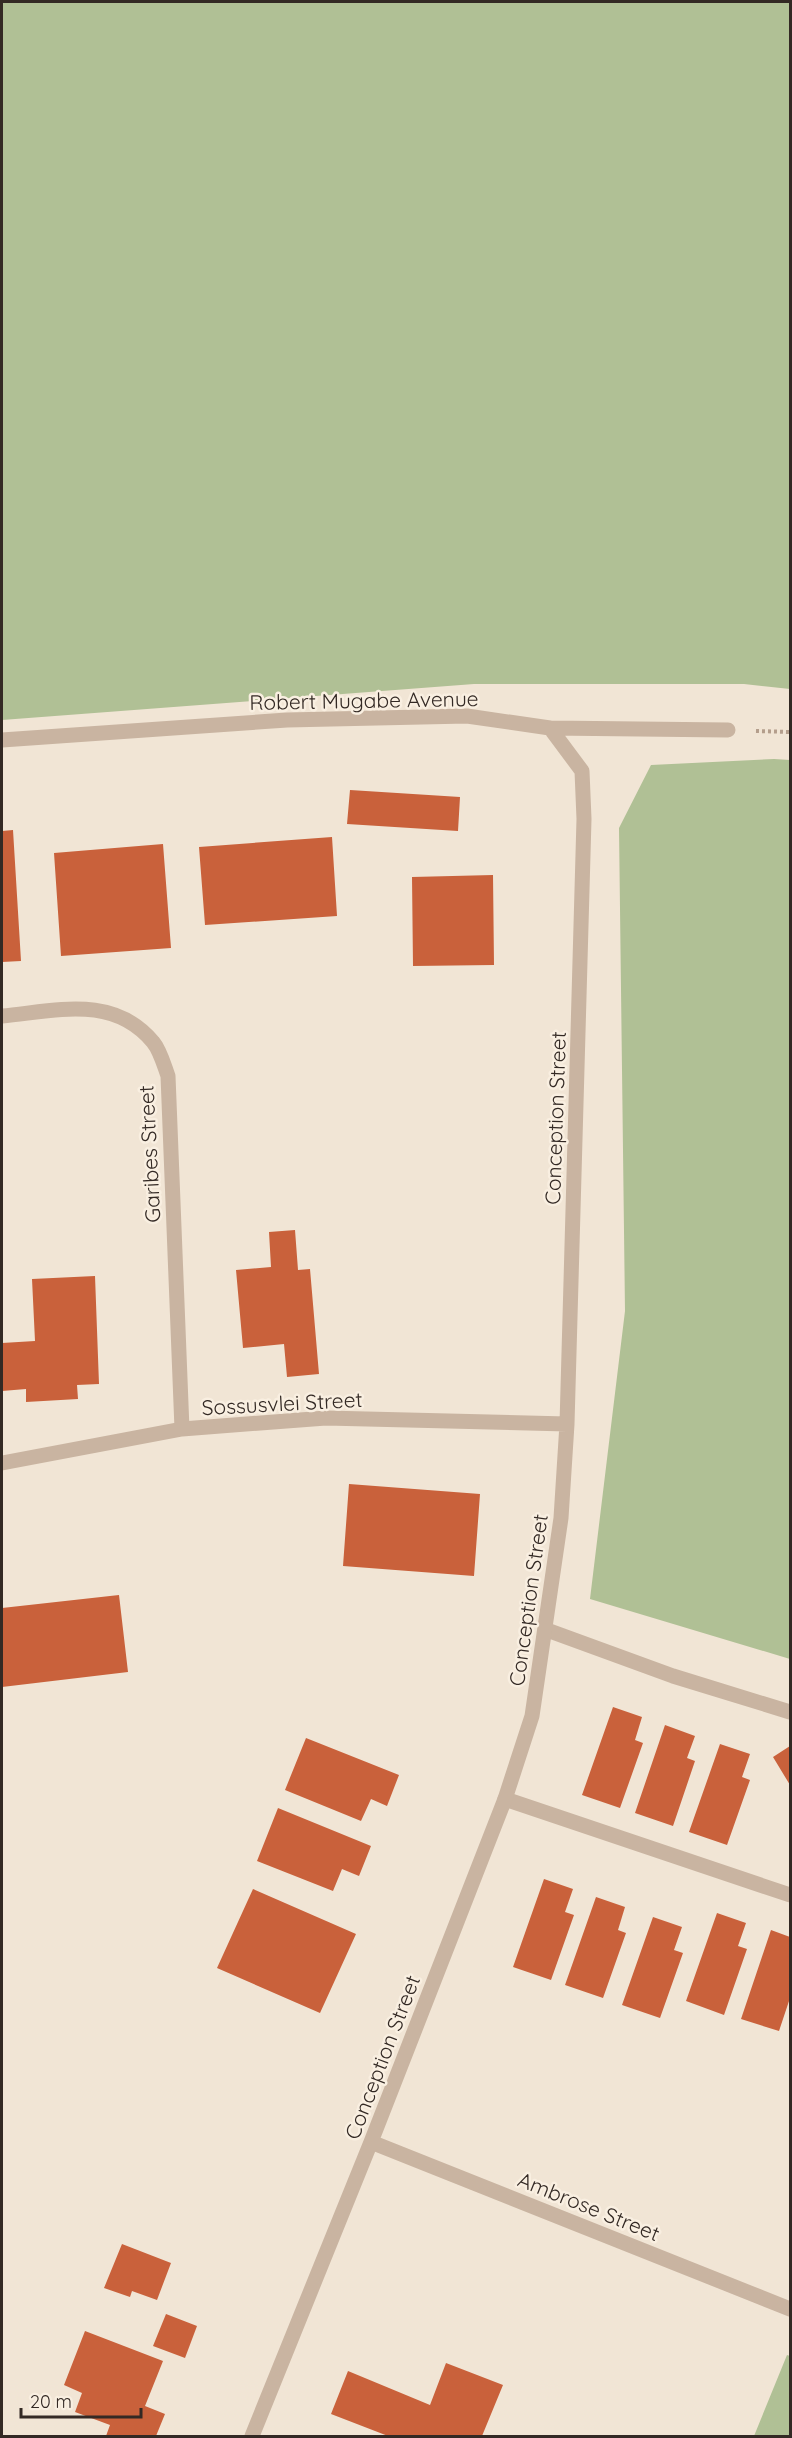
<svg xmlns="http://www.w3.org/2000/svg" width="792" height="2438" font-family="Quicksand,sans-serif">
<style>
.green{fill:#b0c095}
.building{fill:#c9613b}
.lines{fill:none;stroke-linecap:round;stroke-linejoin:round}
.path{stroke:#b49e8c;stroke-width:4;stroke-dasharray:3 3;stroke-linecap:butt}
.lane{stroke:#c9b4a1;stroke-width:15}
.street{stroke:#c9b4a1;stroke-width:15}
.labels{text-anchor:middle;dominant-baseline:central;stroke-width:5;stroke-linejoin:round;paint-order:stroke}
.street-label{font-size:21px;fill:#332924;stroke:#f9efe1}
</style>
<rect width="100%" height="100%" fill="#f1e5d5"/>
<!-- green -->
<path class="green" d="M2,2H790V689L744,684H474L2,720Z
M774,759L790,760V1659L590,1599L625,1311L619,828L651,765Z
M787,2355L790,2356V2436H754Z"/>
<!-- building -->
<path class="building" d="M350,790L460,797L458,831L347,824Z
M13,830L21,961L2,962V831Z
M332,837L337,916L205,925L199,847Z
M163,844L171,948L61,956L54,853Z
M493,875L494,965L413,966L412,877Z
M295,1230L298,1270L310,1269L319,1374L287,1377L284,1344L243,1348L236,1270L271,1267L269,1232Z
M95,1276L99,1384L77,1385L78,1399L26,1402V1389L2,1391V1343L35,1341L32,1279Z
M349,1484L480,1494L474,1576L343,1566Z
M119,1595L128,1672L2,1687V1608Z
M613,1707L642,1717L635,1740L643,1743L620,1808L582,1795Z
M665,1725L695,1736L687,1758L695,1761L673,1826L635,1813Z
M306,1738L399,1775L387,1806L371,1799L361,1821L285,1790Z
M720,1744L750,1754L742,1777L750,1780L727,1845L689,1832Z
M790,1746V1785L773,1757Z
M278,1808L371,1846L359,1876L342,1869L333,1891L257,1861Z
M544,1879L573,1889L565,1912L574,1915L551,1980L513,1967Z
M253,1889L356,1934L320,2013L217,1968Z
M596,1897L625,1907L618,1930L626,1933L603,1998L565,1985Z
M717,1913L746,1923L738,1946L747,1949L724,2015L686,2001Z
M653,1917L682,1927L674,1950L683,1953L660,2018L622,2005Z
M771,1930L790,1937V1998L779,2031L741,2019Z
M122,2244L171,2263L157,2300L132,2291L130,2297L104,2288Z
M166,2314L197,2326L185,2358L153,2346Z
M85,2331L163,2361L145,2406L165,2414L156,2436H106L110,2425L75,2412L82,2393L64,2385Z
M446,2363L503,2385L482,2436H388L331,2414L348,2371L430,2405Z"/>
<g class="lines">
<!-- path -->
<path class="path" d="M756,731L790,732"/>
<!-- lane -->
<path class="lane" d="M547,1630L673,1676L790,1712
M505,1799L790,1895"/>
<!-- street -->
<path class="street" d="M2,740L287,720L467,716L550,728L728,730
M2,1016C56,1011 113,994 153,1042C160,1050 164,1065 168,1076L182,1429
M2,1463L182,1429L326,1418L567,1424
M371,2142L790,2309
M252,2436L371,2142L505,1799L532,1716L561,1518L567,1424L584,819L582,771L550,728"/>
</g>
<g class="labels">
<!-- street labels -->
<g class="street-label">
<text transform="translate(364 700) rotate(-1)">Robert Mugabe Avenue</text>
<text transform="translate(555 1118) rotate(-88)">Conception Street</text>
<text transform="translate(149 1154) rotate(-93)">Garibes Street</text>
<text transform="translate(282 1403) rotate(-3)">Sossusvlei Street</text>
<text transform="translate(528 1600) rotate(-82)">Conception Street</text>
<text transform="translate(382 2057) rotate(-69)">Conception Street</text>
<text transform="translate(589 2206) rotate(22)">Ambrose Street</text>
</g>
</g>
<!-- border -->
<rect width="792" height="2438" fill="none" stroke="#332924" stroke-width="6"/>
<!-- scale -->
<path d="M21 2408v9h120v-9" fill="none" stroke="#332924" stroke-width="3"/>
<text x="30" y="2408" font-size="18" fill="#332924" stroke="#f9efe1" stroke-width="4.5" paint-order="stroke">20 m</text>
</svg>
